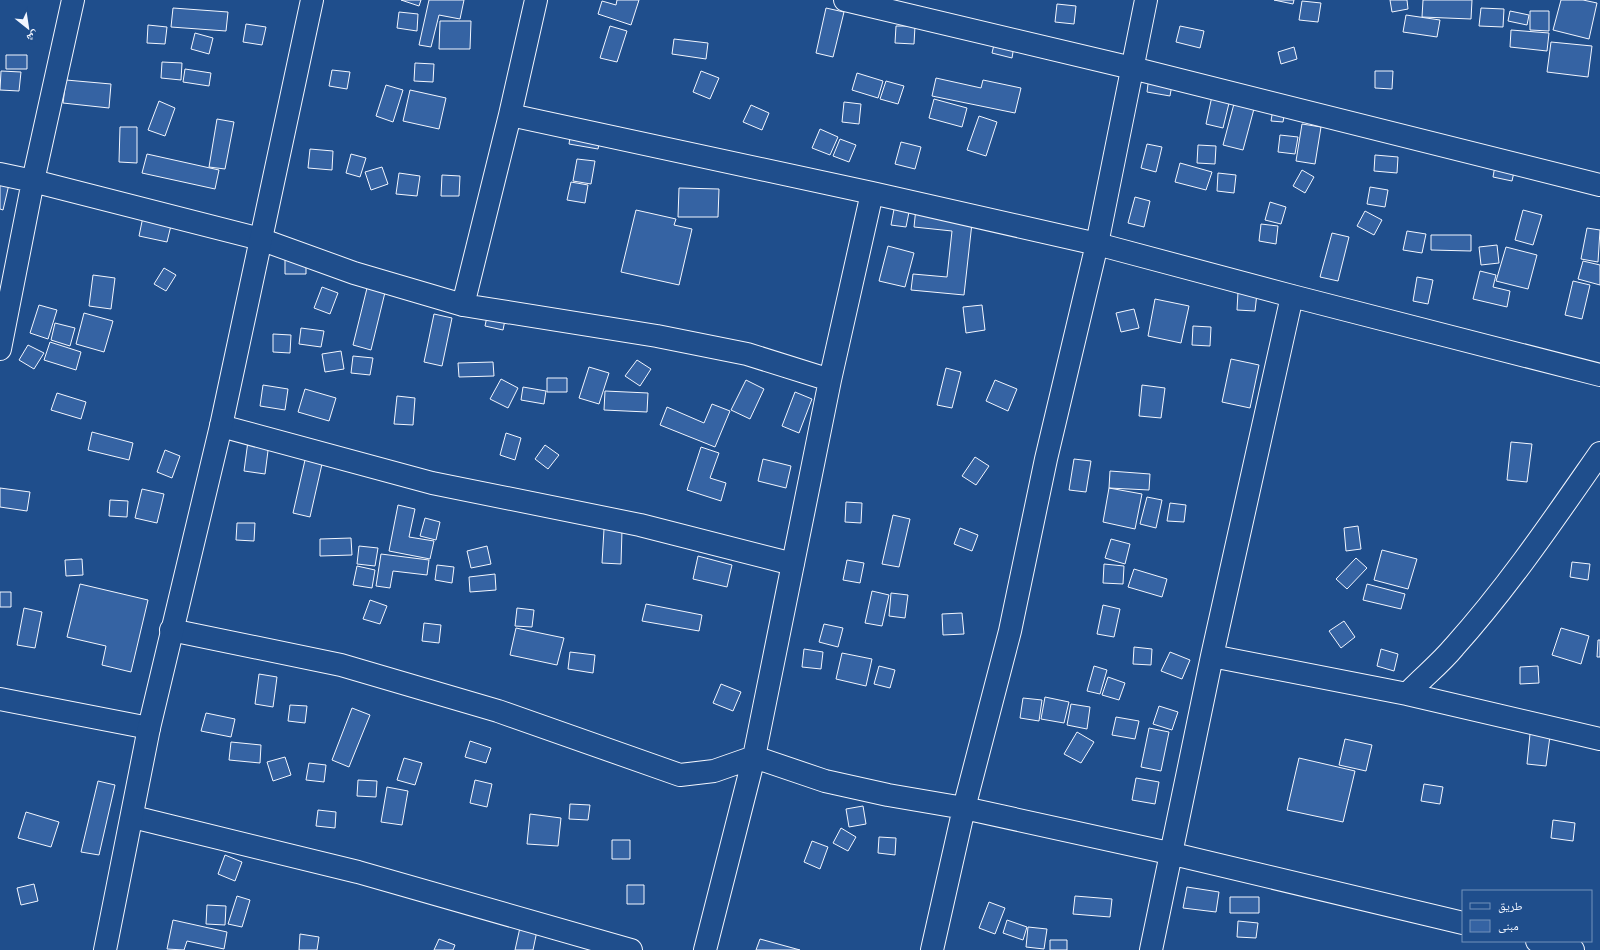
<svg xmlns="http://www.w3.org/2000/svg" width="1600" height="950" font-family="Raleway,'Noto Naskh Arabic',sans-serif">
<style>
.building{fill:#3563a3;stroke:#f2f6ff}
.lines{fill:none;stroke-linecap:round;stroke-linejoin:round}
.street-casing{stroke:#f2f6ff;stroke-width:24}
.secondary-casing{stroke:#f2f6ff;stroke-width:24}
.street{stroke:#1f4e8c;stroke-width:22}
.secondary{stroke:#1f4e8c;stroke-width:22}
</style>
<rect width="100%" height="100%" fill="#1f4e8c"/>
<!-- building -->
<path class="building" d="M401,0H421L419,6Z
M429,0H464L460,19L439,15L431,47L419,45Z
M617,0H639L631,25L598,14L602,1L616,5Z
M1274,0H1294L1293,4Z
M1390,0H1407L1408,9L1392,12Z
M1423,0H1472L1471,19L1422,17Z
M1561,0H1583L1597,3L1589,39L1553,30Z
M1302,1L1321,3L1318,22L1299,20Z
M1057,4L1076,6L1074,24L1055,22Z
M173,8L228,12L226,31L171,27Z
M826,8L844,12L833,57L816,53Z
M1481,8L1504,9L1503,27L1479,26Z
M1510,11L1529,15L1527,25L1508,21Z
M1530,11H1549V31L1530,30Z
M399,12L418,14L417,31L397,28Z
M1406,15L1440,20L1437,37L1403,32Z
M440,21H471L470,49H439Z
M246,24L266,27L262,45L243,42Z
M148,25L167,27L165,44L147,43Z
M610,26L627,31L617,62L600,58Z
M896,26H915L914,44L895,43Z
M1180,26L1204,31L1200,48L1176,42Z
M1511,30L1549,33L1547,51L1510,47Z
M195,33L213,38L209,54L191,49Z
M996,36L1015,40L1012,58L992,53Z
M674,39L708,43L706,59L672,54Z
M1551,42L1592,46L1588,77L1547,72Z
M1294,47L1297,59L1281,64L1278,52Z
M6,55H27V69H6Z
M162,62L182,63L181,80L161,78Z
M415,63L434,64L433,82L414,81Z
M185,69L211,73L209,86L183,82Z
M332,70L350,72L347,89L329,86Z
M1,71L21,72L19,91L0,90Z
M701,71L719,78L710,99L693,92Z
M1375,71H1393L1392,89L1375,88Z
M857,73L883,81L878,98L852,90Z
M1149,76L1173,79L1170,96L1147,92Z
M936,78L981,88L983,80L1021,88L1015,113L932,96Z
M66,80L111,84L109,108L63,103Z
M886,81L904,86L898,104L880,99Z
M386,85L403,90L393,122L376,116Z
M410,90L446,98L439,129L403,121Z
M1212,96L1230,99L1223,128L1206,124Z
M1275,97L1287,99L1283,122L1271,121Z
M934,99L967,108L962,127L929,118Z
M1235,100L1255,105L1243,150L1223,145Z
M159,101L175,108L165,136L148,130Z
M844,102L861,104L859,124L842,122Z
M751,105L769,113L762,130L743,122Z
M979,116L997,122L986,156L967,150Z
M217,119L234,122L225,169L209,167Z
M572,124L602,129L598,149L569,144Z
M1302,124L1321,127L1315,164L1296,161Z
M120,127H137V163L119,162Z
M820,129L838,137L830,155L812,148Z
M1280,135L1298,137L1295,154L1278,152Z
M840,139L856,145L849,162L833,156Z
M901,142L921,147L915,169L895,164Z
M1147,144L1162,147L1156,172L1141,168Z
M1198,145L1216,146L1215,164L1197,163Z
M310,149L333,151L332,170L308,168Z
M147,154L219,170L215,189L142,173Z
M351,154L366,158L360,177L346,173Z
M1375,155L1398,157L1397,173L1374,171Z
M577,159L595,161L591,184L573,181Z
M1496,160L1516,163L1512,181L1493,177Z
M1180,163L1212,172L1206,190L1175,182Z
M382,167L388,184L371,190L365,172Z
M1302,170L1314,177L1305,193L1293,186Z
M399,173L420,176L417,196L396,194Z
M1218,173L1236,175L1234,193L1217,191Z
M442,175L460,176L459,196H441Z
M0,178L10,180L3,210L0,209Z
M571,182L588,185L585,203L567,200Z
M1370,187L1388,190L1385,207L1367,204Z
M679,188L719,189L718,217H678Z
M1135,197L1150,201L1144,227L1128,223Z
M1270,202L1286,207L1281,224L1265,220Z
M895,204L910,207L906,227L891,225Z
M145,207L174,213L167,242L139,236Z
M916,208L973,214L964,295L911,290L913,274L947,277L952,231L914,227Z
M636,210L676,219L674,225L692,229L679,285L621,272Z
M1523,210L1542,215L1533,245L1515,240Z
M1365,211L1382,220L1374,235L1357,226Z
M1261,224L1278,226L1276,244L1259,241Z
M1587,228L1600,230L1598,262L1581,259Z
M1407,231L1426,234L1422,253L1403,250Z
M1332,233L1349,237L1338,281L1320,277Z
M1431,235H1471V251L1431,250Z
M1497,245L1499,263L1481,265L1479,247Z
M888,246L914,253L905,287L879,281Z
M1506,247L1537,255L1528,289L1496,281Z
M285,257H306V274H285Z
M1583,261L1600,265V285L1578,279Z
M164,268L176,275L166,291L154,284Z
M1480,271L1496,275L1493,287L1510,291L1507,307L1473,299Z
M93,275L115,278L111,309L89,306Z
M370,276L388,280L371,350L353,345Z
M1417,277L1433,280L1428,304L1413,301Z
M1573,281L1590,285L1582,319L1565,315Z
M322,287L338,293L330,314L314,308Z
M1238,292L1257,293L1255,311L1237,310Z
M1155,299L1189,306L1181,343L1148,336Z
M39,305L57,310L48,339L30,333Z
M982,305L985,330L966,333L963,307Z
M489,307L507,310L503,330L485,326Z
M1134,309L1139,328L1121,332L1116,313Z
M84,313L113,321L104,352L76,344Z
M434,314L452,318L442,366L424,362Z
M55,323L75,328L70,346L51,340Z
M1193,326L1211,327L1210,346L1192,345Z
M301,328L324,331L321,347L299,344Z
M273,334L291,335L290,353L273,352Z
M50,342L81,352L76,370L44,360Z
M28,345L44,353L34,369L19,360Z
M341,351L344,369L325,372L322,354Z
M353,356L373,358L370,375L351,373Z
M1231,359L1259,365L1250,408L1222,402Z
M637,360L651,369L640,386L625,376Z
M493,362L494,376L459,377L458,363Z
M589,367L609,373L599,404L579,398Z
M946,368L961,372L952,408L937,405Z
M547,378H567V392H547Z
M501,379L518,388L508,408L490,399Z
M746,380L764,389L750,419L731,410Z
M995,380L1017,389L1008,411L986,401Z
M263,385L288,389L285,410L260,406Z
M1142,385L1165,388L1161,418L1139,416Z
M523,387L546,391L544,404L521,400Z
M305,389L336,398L329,421L298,412Z
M605,391L648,393L647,412L604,410Z
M795,392L812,399L799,433L782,426Z
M57,393L86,402L81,419L51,410Z
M397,396L415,398L413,425L394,424Z
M712,404L730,411L715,447L660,425L667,407L704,423Z
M92,432L133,443L129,460L88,450Z
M506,433L521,438L515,460L500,455Z
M248,441L269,443L265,474L244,471Z
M1511,442L1532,444L1527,482L1507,480Z
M545,445L559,455L548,469L535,459Z
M701,447L719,453L710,478L726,483L721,501L687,490Z
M165,450L180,456L172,478L157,472Z
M975,457L989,466L976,485L962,476Z
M763,459L791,466L786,488L758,481Z
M1074,459L1091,461L1086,492L1069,490Z
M305,460L322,464L310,517L293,513Z
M1110,471L1150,474L1149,490L1109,488Z
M0,488L30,492L27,511L0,507Z
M1109,488L1142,494L1135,529L1103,522Z
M142,489L164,494L157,523L135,518Z
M1147,497L1162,500L1156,528L1140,524Z
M110,500L128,501L127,517L109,516Z
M846,502L862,503L861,523L845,522Z
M1170,503L1186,505L1184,522L1167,521Z
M398,505L415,509L409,537L434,541L430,559L389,551Z
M893,515L910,519L899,567L882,564Z
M425,518L440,522L436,540L420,536Z
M237,523H255L254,541L236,540Z
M1358,526L1361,549L1346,551L1344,528Z
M960,528L978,535L972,551L954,544Z
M604,529L622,530L621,564L602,563Z
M351,538L352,555L320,556V539Z
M1111,539L1130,544L1125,564L1105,558Z
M359,546L378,548L375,566L357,564Z
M487,546L491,564L471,568L467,551Z
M1382,550L1417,559L1408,589L1374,580Z
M381,554L429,560L427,575L393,571L390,588L376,586Z
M698,556L732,565L727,587L693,579Z
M1356,558L1367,568L1347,589L1336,579Z
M82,559L83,575L66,576L65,560Z
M847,560L864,563L860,583L843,580Z
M1572,562L1590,564L1588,580L1570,577Z
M1104,564L1124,566L1123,584L1103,583Z
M437,565L454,567L452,583L435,580Z
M357,566L375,570L372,588L353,585Z
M1134,569L1167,579L1162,597L1128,587Z
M495,574L496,590L470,592L469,577Z
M80,584L148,600L131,672L102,665L106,646L67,637Z
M1367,584L1405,594L1401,609L1363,600Z
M872,591L889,595L882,626L865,623Z
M0,592H11V607H0Z
M891,593L908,595L905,618L889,616Z
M370,600L387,606L380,624L363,619Z
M646,604L702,615L699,631L642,621Z
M1103,605L1120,609L1114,637L1097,634Z
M24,608L42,612L35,648L17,645Z
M517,608L534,610L532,627L515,626Z
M962,613L964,634L943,635L942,614Z
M1344,621L1355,637L1341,648L1329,631Z
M424,623L441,625L439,643L422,641Z
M824,624L843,628L838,647L819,642Z
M516,628L564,638L557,665L510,655Z
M1561,628L1589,636L1581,664L1552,655Z
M1598,640H1600V657H1597Z
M1134,647L1152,649L1151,665L1133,664Z
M804,649L823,652L821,669L802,667Z
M1381,649L1398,654L1394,671L1377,666Z
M570,652L595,655L593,673L568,669Z
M1170,652L1190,660L1182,679L1161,671Z
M842,653L872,659L866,686L836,679Z
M879,666L895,670L890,688L874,684Z
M1094,666L1107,670L1100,694L1087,691Z
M1538,666L1539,683L1520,684V667Z
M259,674L277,677L273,707L255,704Z
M1108,677L1125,683L1119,700L1102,695Z
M721,684L741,692L733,711L713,703Z
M1045,697L1069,702L1064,723L1041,719Z
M1023,698L1042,700L1039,721L1020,718Z
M1071,704L1090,707L1087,729L1067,725Z
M290,705L307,706L305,723L288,721Z
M1159,706L1178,712L1172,730L1153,724Z
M352,708L370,715L349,767L332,760Z
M206,713L235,719L231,737L201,731Z
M1116,717L1139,721L1135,739L1112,735Z
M1149,728L1169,732L1161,771L1141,767Z
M1077,732L1094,742L1081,763L1064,754Z
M1530,734L1550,736L1546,766L1527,764Z
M1345,739L1372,745L1366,771L1339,765Z
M470,741L491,748L486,763L465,757Z
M231,742L261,745L260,763L229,760Z
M285,757L291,775L273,781L267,762Z
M404,758L422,763L415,785L397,780Z
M1299,758L1355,771L1343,822L1287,810Z
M309,763L326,765L324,782L306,780Z
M1136,778L1159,782L1155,804L1132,800Z
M358,780L377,781L376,797L357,796Z
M475,780L492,784L487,807L470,803Z
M98,781L115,785L99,855L81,852Z
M1424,784L1443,787L1440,804L1421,801Z
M387,787L408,791L402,825L381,822Z
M570,804L590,805L588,820L569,819Z
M863,806L866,824L849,827L846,809Z
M318,810L336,812L335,828L316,826Z
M26,812L59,822L51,847L18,838Z
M530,814L561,818L558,846L527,844Z
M1553,820L1575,823L1573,841L1551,838Z
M841,828L856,837L848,851L833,843Z
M879,837L896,838L895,855L878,853Z
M612,840H630V859H612Z
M812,841L828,847L820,869L804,862Z
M225,855L242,862L235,881L218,874Z
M34,884L38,901L21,905L17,888Z
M627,885H644V904H627Z
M1187,887L1219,892L1216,912L1183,908Z
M237,896L250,900L242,927L228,924Z
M1075,896L1112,899L1110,917L1073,914Z
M1230,897H1259V913H1230Z
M989,902L1005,908L995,934L979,928Z
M207,905L226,906L225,925L206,924Z
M173,920L227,932L224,949L187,941L184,950L167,949Z
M1007,920L1027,927L1023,940L1003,933Z
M1238,921L1258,923L1256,938L1237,937Z
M521,923L538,926L533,950H515Z
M1028,927L1047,929L1044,949L1026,947Z
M300,934L319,937L317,950H299Z
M439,939L455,945L453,950H434Z
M760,939L800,950H756Z
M1050,940H1067V950H1050Z"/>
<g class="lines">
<!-- street casing -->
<g class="street-casing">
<path id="street" d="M845,0L1132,68L1600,185
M510,115L872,193L1097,244L1292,296L1600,375
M0,174L33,181L260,239L354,273L463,305L657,336L747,354L830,380
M463,305L510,115L536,0
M0,349L33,181L73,0
M221,426L432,483L640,525L793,564
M171,630L341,665L498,711L680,775L714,771L754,757L825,781L888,795L964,808L1169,853L1463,923
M1212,656L1407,694L1600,739
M1407,694C1422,678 1440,664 1454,647C1508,587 1554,519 1600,453
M0,699L149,728
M133,817L358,872L631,950
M1537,941L1573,950
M705,950L754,757L830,380L872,193
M932,950L964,808L1010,631L1046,459L1097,244L1146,0
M1151,950L1212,656L1292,296"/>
</g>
<!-- secondary casing -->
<g class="secondary-casing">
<path id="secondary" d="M105,950L149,728L221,426L312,0"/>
</g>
<!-- street -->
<use href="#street" class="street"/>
<!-- secondary -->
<use href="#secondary" class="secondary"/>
</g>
<!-- legend -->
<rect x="1462" y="890" width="130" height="52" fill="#1f4e8c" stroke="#7391ba"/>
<rect x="1470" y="903" width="20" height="6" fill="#1f4e8c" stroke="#7391ba"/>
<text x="1498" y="910" font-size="12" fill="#f2f6ff">طريق</text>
<rect x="1470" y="920" width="20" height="12" fill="#3563a3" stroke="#7391ba"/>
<text x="1498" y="930" font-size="12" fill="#f2f6ff">مبنى</text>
<!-- north arrow -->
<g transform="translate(28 28) rotate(150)" stroke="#1f4e8c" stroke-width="3" paint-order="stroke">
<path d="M0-3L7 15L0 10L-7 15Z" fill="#f2f6ff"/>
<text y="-6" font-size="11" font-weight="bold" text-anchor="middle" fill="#f2f6ff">ش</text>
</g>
</svg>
